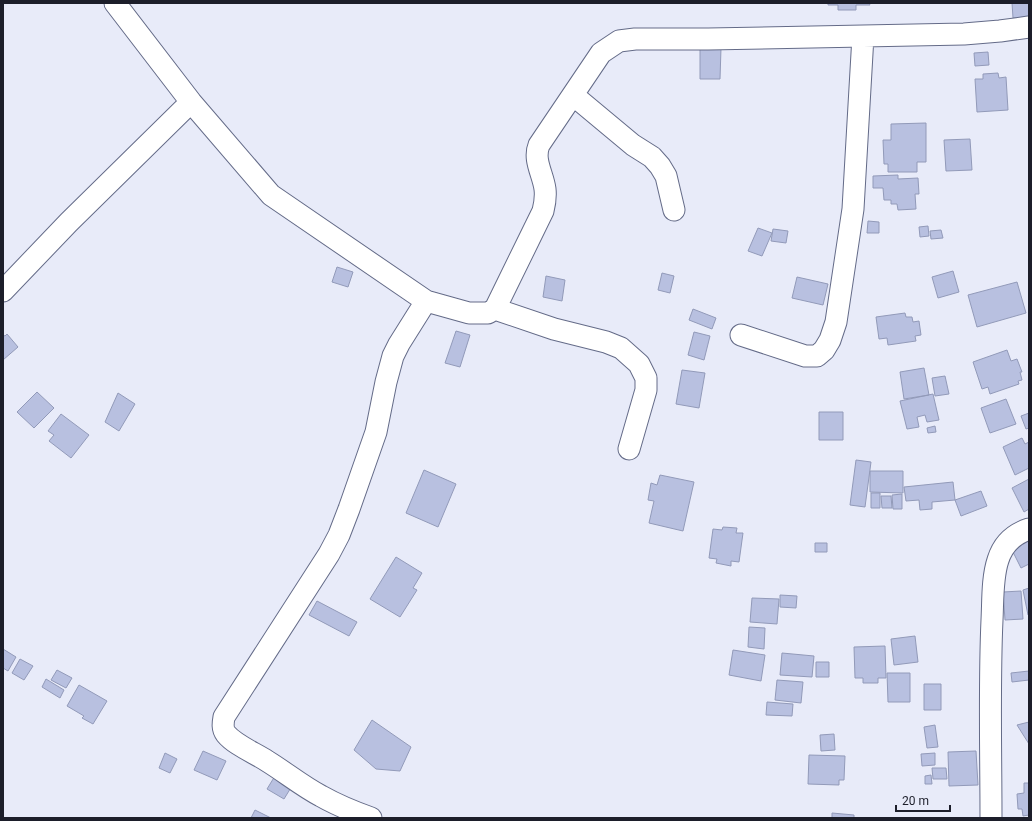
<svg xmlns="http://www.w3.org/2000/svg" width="1032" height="821" font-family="Roboto,sans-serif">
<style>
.building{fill:#b8c0e0;stroke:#929ab9}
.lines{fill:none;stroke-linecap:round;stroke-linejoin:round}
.minor-casing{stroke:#646b88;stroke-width:23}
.minor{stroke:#fff;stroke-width:21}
</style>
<rect width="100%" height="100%" fill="#e8ebf9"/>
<!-- building -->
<path class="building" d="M828,3H869L870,5H856V10H838V5H828Z
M1012,3H1029V17L1013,18Z
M700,48H721L720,79H700Z
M988,52L989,65L975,66L974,53Z
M998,73L999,78L1006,77L1008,110L977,112L975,79H983V74Z
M926,123V162H917V172H888V164H884L883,140H891V124Z
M970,139L972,170L946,171L944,140Z
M898,175V179L918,178L919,194H915L916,209L898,210L897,204H891V200H884L883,188H873V176Z
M868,221L879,222V233H867Z
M928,226L929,236L920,237L919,227Z
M758,228L772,233L762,256L748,251Z
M773,229L788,231L786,243L771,241Z
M941,230L943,238L931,239L930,231Z
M337,267L353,272L348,287L332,282Z
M953,271L959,292L938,298L932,277Z
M662,273L674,276L670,293L658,290Z
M546,276L565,280L562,301L543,297Z
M797,277L828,284L823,305L792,298Z
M1017,282L1026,313L977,327L968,295Z
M693,309L716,318L712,329L689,320Z
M905,313L906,317H912L913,322L919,321L921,335L915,336L916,341L888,345L887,338L879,339L876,317Z
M456,331L470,335L460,367L445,363Z
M694,332L710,336L704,360L688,355Z
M7,334L18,347L3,360V335L5,336Z
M1007,350L1011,361L1017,359L1022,372H1020L1022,380L1018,381L1019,384L990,394L988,387L982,389L973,362Z
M924,368L929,395L904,399L900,372Z
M682,370L705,373L699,408L676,404Z
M945,376L949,394L935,396L932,378Z
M37,392L54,408L34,428L17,412Z
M118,393L135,404L119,431L105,422Z
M933,394L939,420L927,422L925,415L917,417L919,427L907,429L900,401Z
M1006,399L1016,424L990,433L981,408Z
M819,412H843V440H819Z
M1029,413V428L1026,429L1021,416Z
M61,414L89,435L71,458L49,441L54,435L48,431Z
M935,426L936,432L928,433L927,428Z
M1022,438L1025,444L1029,442V468L1015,475L1003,447Z
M856,460L871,462L865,507L850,505Z
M424,470L456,484L438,527L406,513Z
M870,471H903V493L870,492Z
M660,475L694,482L683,531L649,523L654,501L648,500L651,483L657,485Z
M1029,479V509L1024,512L1012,488Z
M953,482L955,500L932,502V509L920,510L919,500L906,501L904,487Z
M981,491L987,506L961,516L955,500Z
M871,493H880V508H871Z
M902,494V509H893L892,495Z
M881,496H891L892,508H882Z
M723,527L737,528L736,533H743L739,562L731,561V566L716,563L717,559L709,558L713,529L722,530Z
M1029,540V564L1021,568L1011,548Z
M815,543H827V552H815Z
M396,557L422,573L413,588L417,590L400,617L370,599Z
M1029,588V615H1028L1023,590Z
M1021,591L1023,619L1005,620L1003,592Z
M780,595L797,596L796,608L780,607Z
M752,598L779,599L777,624L750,622Z
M317,601L357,622L349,636L309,615Z
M749,627L765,628L764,649L748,647Z
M915,636L918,662L894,665L891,639Z
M885,646L886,678H878V683H863V678H855L854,647Z
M3,649L16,657L8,671L3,668Z
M733,650L765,655L761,681L729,675Z
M782,653L814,656L812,677L780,675Z
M20,659L33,666L24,680L12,673Z
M816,662H829V677H816Z
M57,670L72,678L66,688L51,680Z
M1029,671V680L1012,682L1011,673Z
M887,673H910V702H888Z
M46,679L64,690L60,698L42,687Z
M777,680L803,682L801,703L775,700Z
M924,684H941V710H924Z
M79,685L107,701L93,724L82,718L84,716L67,706Z
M767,702L793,704L792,716L766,715Z
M372,720L411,747L400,771L376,769L354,750Z
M1029,722V744L1017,725Z
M935,725L938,747L927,748L924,727Z
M834,734L835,750L821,751L820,735Z
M203,751L226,761L217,780L194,770Z
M976,751L978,785L949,786L948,752Z
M165,753L177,759L170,773L159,768Z
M935,753V765L922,766L921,754Z
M809,755L845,756L844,780H839V785L808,784Z
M932,768H946L947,779H933Z
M278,771L295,781L284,799L267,789Z
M931,775L932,784H925V776Z
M1024,783H1029V815L1023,816L1022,809H1018L1017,794L1024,793Z
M255,810L271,818H251Z
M832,813L854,815V818H832Z"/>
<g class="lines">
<!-- minor casing -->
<g class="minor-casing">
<path id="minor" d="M115,3L191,102L271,195L426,301L469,313H488L495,309L543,211C545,203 546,197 545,189C543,174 533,160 539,145L601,53L619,41L635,39H708L964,34L1000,31L1029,27
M573,95L633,145L652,157L660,166L666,176L674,210
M3,291L69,222L191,102
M495,309L554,329L606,342L621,348L639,364L646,378V390L629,449
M741,335L805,356H817L824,350L830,340L836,322L853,209L863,36
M371,818C354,812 337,805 321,796C302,786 285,772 267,761C255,753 235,745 226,734C222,729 223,723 224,717L329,554L339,535L349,509L376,432L386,382L393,356L399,344L426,301
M991,818C991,752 989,686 992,620C993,601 992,578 998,560C1003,544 1014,534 1029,529"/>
</g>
<!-- minor -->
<use href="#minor" class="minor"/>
</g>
<!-- border -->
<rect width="1032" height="821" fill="none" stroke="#1c1e2a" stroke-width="8"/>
<!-- scale -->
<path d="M896 805v6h54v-6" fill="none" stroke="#1c1e2a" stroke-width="2"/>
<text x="902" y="805" font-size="12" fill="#1c1e2a" stroke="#e8ebf9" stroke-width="3" paint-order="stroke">20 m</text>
</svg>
